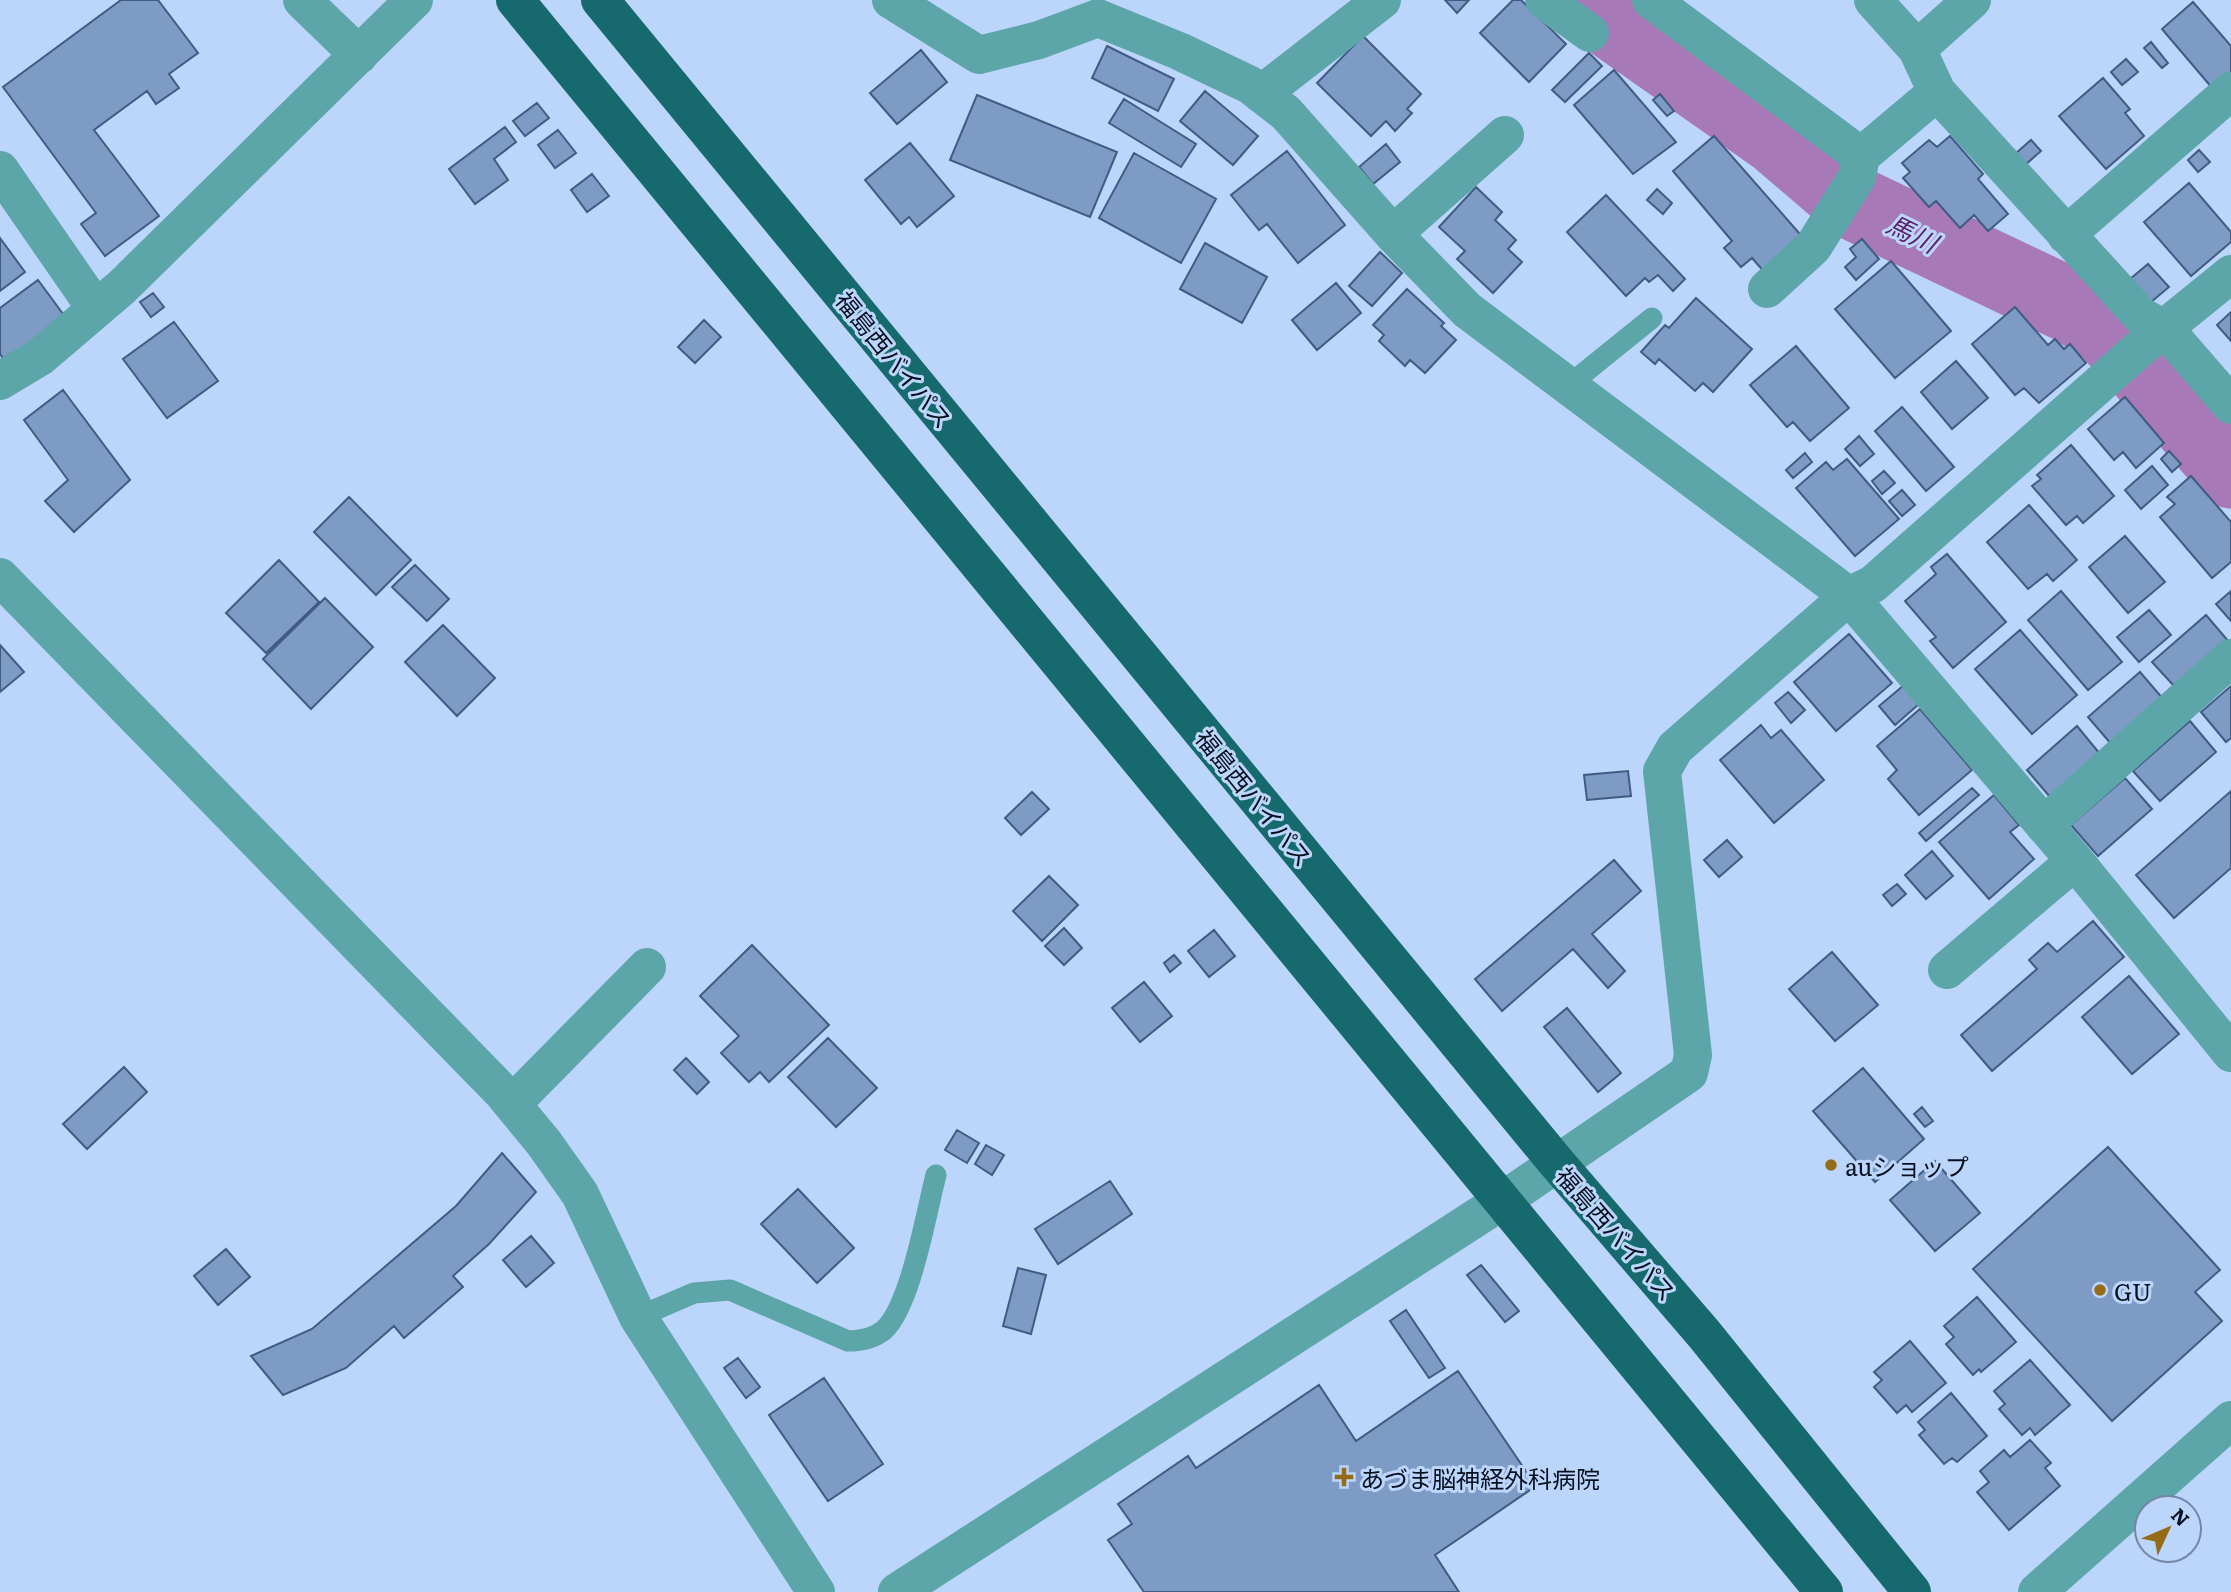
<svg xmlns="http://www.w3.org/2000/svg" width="2231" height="1592" font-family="Literata,'Noto Sans JP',serif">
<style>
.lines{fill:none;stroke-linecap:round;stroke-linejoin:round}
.river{stroke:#a879b7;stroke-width:75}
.building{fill:#7e9bc6;stroke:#415c83;stroke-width:2}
.service{stroke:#5ca6a9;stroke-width:21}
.minor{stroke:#5ca6a9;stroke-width:38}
.tertiary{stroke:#5ca6a9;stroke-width:38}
.trunk{stroke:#166a6d;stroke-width:38}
.poi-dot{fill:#966b17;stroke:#bcd5fa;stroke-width:2.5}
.labels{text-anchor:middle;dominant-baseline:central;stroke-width:6;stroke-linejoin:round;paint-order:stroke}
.street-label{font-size:24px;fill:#061020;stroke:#bcd5fa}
.poi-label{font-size:24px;fill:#061020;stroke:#bcd5fa;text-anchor:start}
.water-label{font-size:26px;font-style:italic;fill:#5c206c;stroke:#bcd5fa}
</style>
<rect width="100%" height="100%" fill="#bcd5fa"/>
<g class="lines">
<!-- river -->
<path class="river" d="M1581,0L1776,137L1852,202L2071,306L2106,327L2231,471"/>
</g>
<!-- building -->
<path class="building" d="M121,0H158L198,53L169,74L179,88L156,104L147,91L94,130L159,216L105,256L81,224L96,213L3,87Z
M1445,0H1469L1457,13Z
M1513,0H1521L1566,44L1529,82L1480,33Z
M2193,2L2231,46V73L2213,89L2162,29Z
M1363,36L1421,94L1407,109L1412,113L1395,131L1386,121L1371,136L1317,83Z
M2151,42L2168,63L2162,68L2144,48Z
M1107,46L1174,79L1158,111L1092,78Z
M921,50L947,82L897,124L870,93Z
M1589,53L1602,66L1565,102L1552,90Z
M2126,59L2138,72L2122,85L2111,72Z
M1614,70L1676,142L1633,174L1574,105Z
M2103,78L2130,109L2125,113L2144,136L2106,169L2059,116Z
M1205,91L1258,136L1233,165L1180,121Z
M1660,94L1674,111L1667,116L1653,100Z
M977,95L1117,152L1090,217L950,160Z
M1124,99L1196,144L1181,167L1109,123Z
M537,103L549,118L525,136L513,121Z
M505,127L516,142L494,159L508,180L475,204L449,169Z
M558,130L576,153L555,168L538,145Z
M1714,136L1806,241L1767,275L1752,258L1741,267L1724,248L1732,241L1673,171Z
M1950,136L1983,174L1978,179L2008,214L1988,231L1974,215L1960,228L1936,201L1929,207L1903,178L1910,172L1902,163L1929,140L1937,147Z
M2031,140L2041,151L2025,165L2015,154Z
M910,143L954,196L917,227L909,217L901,224L865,180Z
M1386,144L1400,162L1373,184L1359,167Z
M2199,150L2210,162L2198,172L2188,160Z
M1287,151L1345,225L1298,263L1267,224L1259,230L1231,195Z
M1134,153L1216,199L1181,263L1099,218Z
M592,174L609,196L587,212L571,190Z
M2189,183L2231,232V242L2191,276L2144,222Z
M1476,187L1502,212L1495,220L1516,240L1508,249L1522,262L1493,293L1457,259L1465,251L1439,227Z
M1657,189L1672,203L1663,214L1647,200Z
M1606,195L1685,279L1673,291L1658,275L1649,282L1645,278L1626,296L1567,232Z
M0,238L25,272L0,291Z
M1862,239L1879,259L1856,280L1845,267L1856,257L1850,249Z
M1205,243L1267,277L1242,323L1180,289Z
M1380,252L1402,273L1372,306L1349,286Z
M1891,261L1951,331L1895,378L1835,309Z
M2148,264L2169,287L2151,302L2130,279Z
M38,280L66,318L6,362L0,354V308Z
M1336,283L1361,313L1317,350L1292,320Z
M1407,289L1444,323L1441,326L1456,340L1425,373L1410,360L1405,366L1379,341L1384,335L1373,325Z
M153,293L164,307L151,317L140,302Z
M1696,298L1752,349L1713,392L1703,383L1695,391L1659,359L1655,364L1641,352L1665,325L1669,328Z
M2015,307L2048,345L2055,339L2064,349L2070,344L2086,363L2039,403L2024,388L2015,395L1972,344Z
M2231,312V341L2217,325Z
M704,320L721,337L695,363L678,347Z
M174,322L218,381L167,418L123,359Z
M1796,346L1849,408L1810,441L1793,422L1787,427L1750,385Z
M1956,361L1988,398L1952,429L1921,392Z
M63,390L130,480L74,532L45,501L68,480L24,420Z
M2125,397L2164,443L2136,468L2123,452L2114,460L2088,429Z
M1902,407L1954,467L1926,491L1875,431Z
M1859,436L1874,454L1860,466L1845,449Z
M2071,445L2114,496L2083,523L2077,516L2066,525L2032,486L2041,479L2037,475Z
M2169,451L2181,464L2172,472L2161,459Z
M1805,453L1812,462L1793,478L1786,470Z
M1847,459L1899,519L1855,556L1796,488L1826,462L1833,470Z
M2152,466L2168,485L2141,509L2125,490Z
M1884,471L1895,483L1882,494L1872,481Z
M2191,476L2231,522V562L2212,578L2160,517L2175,504L2167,497Z
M1902,490L1915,505L1902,516L1889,501Z
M349,497L411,560L376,595L314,532Z
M2029,505L2077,560L2053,581L2047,574L2028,589L1987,542Z
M2125,536L2165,582L2128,613L2089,567Z
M1947,554L2006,622L1953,668L1930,641L1936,637L1905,601L1936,574L1931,567Z
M279,560L319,602L266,653L226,613Z
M415,565L449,599L427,621L392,587Z
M2061,591L2122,662L2088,690L2028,620Z
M2231,591V621L2216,604Z
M325,598L373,647L311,709L263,659Z
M2149,610L2171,635L2139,662L2117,637Z
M2206,615L2229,642L2175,687L2152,662Z
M443,625L495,678L457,716L405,662Z
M2020,630L2077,695L2032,734L1975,669Z
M1849,634L1892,683L1836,731L1794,682Z
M0,645L24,672L0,692Z
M2140,672L2164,700L2112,745L2088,717Z
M1903,686L1919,704L1895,725L1879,706Z
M2231,686V738L2226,742L2201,712Z
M1788,692L1805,710L1791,723L1775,703Z
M1920,709L1972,770L1919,815L1888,779L1897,770L1877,746Z
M2190,721L2216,752L2160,801L2133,771Z
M1761,725L1771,738L1781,730L1824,780L1774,823L1720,760Z
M2077,726L2100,754L2050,797L2027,770Z
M1628,771L1631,796L1587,800L1584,775Z
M2125,778L2152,809L2098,856L2071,825Z
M1972,788L1979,795L1926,841L1919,833Z
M2231,791V868L2174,918L2136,875Z
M1032,792L1049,809L1021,835L1005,818Z
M1994,795L2019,825L2010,832L2034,859L1989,899L1939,842Z
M1727,840L1742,857L1719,877L1704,860Z
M1932,851L1953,876L1926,899L1905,875Z
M1614,860L1641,891L1592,934L1625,971L1608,988L1573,949L1502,1011L1475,979Z
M1049,876L1078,905L1042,941L1013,911Z
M1897,884L1906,894L1892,906L1883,895Z
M2093,921L2124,957L1992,1071L1961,1035L2037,969L2029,960L2048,943L2057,952Z
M1064,928L1082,948L1064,965L1045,946Z
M1214,930L1235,956L1209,977L1188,951Z
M752,945L829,1025L769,1082L760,1072L749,1082L721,1053L739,1036L700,996Z
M1832,952L1878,1005L1835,1041L1789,989Z
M1174,955L1181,963L1170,972L1164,963Z
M2129,976L2179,1034L2132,1074L2082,1017Z
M1144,982L1172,1016L1140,1042L1112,1008Z
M1567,1008L1621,1073L1598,1092L1544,1027Z
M828,1038L877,1088L836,1127L788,1077Z
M686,1058L709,1082L697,1094L674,1070Z
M124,1067L147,1092L87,1149L63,1124Z
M1863,1068L1924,1139L1875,1182L1813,1111Z
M1922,1107L1933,1121L1925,1127L1914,1114Z
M957,1130L979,1143L967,1163L945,1150Z
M986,1145L1004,1155L992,1175L975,1164Z
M2108,1147L2220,1270L2195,1292L2222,1321L2112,1421L1973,1269Z
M502,1153L536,1192L489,1244L453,1276L463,1287L404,1338L394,1326L346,1368L283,1395L251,1356L312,1329L456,1206Z
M1935,1161L1980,1213L1935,1251L1890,1200Z
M1110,1181L1132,1214L1058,1264L1035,1229Z
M798,1189L854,1248L817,1283L761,1224Z
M531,1236L554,1263L526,1287L503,1260Z
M226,1249L250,1277L218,1305L194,1276Z
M1481,1265L1519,1311L1505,1322L1467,1275Z
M1018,1268L1046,1275L1031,1334L1003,1326Z
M1977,1297L2016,1342L1981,1372L1979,1369L1973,1375L1946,1344L1954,1337L1944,1326Z
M1406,1310L1445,1368L1429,1378L1390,1321Z
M1910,1341L1946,1383L1912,1412L1906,1405L1897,1413L1874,1387L1882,1380L1874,1372Z
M738,1358L760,1387L746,1398L724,1368Z
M2030,1360L2070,1405L2035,1435L2030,1428L2022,1435L1999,1409L2005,1404L1994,1391Z
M1458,1371L1536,1486L1435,1555L1459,1592H1144L1108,1540L1132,1524L1118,1504L1188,1456L1196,1468L1319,1385L1356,1441Z
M824,1378L883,1464L828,1501L769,1415Z
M1951,1393L1987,1436L1957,1462L1952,1458L1944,1464L1919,1435L1925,1430L1918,1422Z
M2030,1440L2051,1463L2045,1468L2060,1486L2009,1530L1977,1492L1989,1482L1980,1471L2004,1450L2010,1457Z"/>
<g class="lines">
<!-- service -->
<path class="service" d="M1569,385L1652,318
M638,1317L694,1293L730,1290L848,1341C861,1341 873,1339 884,1330C911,1305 926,1213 936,1175"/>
<!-- minor -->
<path class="minor" d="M302,0L359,55
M891,0L979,55L1039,40L1098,18L1179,51L1250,85L1286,113L1393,234L1467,310L1849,596L2075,861L1947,970
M1544,0L1590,33
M1651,0L1861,156
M1873,0L1917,49L1972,0
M1917,49L1937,92L2141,316L2166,330L2231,405
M1261,94L1382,0
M0,170L96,309
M1393,234L1505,135
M2066,235L2231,91
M1767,289L1813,247L1857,177L1861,156L1937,92
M0,381L40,357L122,287L414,0
M0,577L502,1092L544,1143L580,1194L638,1317L816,1592
M2044,825L2231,658
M2075,861L2231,1053
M512,1104L647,967
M897,1592L1502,1201L1689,1073L1693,1055L1662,771L1675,748L1849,596L1873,584L2146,343L2231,274"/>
<!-- tertiary -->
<path class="tertiary" d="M2037,1592L2231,1420"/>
<!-- trunk -->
<path class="trunk" d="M515,0L1824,1592
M600,0L1556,1162L1704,1334L1912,1592"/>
</g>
<!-- markers -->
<g class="poi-dot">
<circle cx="1831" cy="1165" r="7"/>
<circle cx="2100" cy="1290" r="7"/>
<path d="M1340.5 1466.5h7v7h7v7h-7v7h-7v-7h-7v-7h7z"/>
</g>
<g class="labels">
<!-- street labels -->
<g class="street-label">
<text transform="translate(895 359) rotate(51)">福島西バイパス</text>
<text transform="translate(1255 797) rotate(51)">福島西バイパス</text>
<text transform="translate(1617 1233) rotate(49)">福島西バイパス</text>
</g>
<!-- poi labels -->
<g class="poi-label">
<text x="1845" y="1165">auショップ</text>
<text x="2114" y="1290">GU</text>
<text x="1360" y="1477">あづま脳神経外科病院</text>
</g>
<!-- water labels -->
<g class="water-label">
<text transform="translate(1913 232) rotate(26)">馬川</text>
</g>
</g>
<!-- north arrow -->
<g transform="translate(2168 1529) rotate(46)"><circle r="33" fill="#bcd5fa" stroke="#7386a3" stroke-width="2"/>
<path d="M0-5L12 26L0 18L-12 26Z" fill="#966b17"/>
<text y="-10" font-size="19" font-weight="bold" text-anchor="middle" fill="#061020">N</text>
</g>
</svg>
